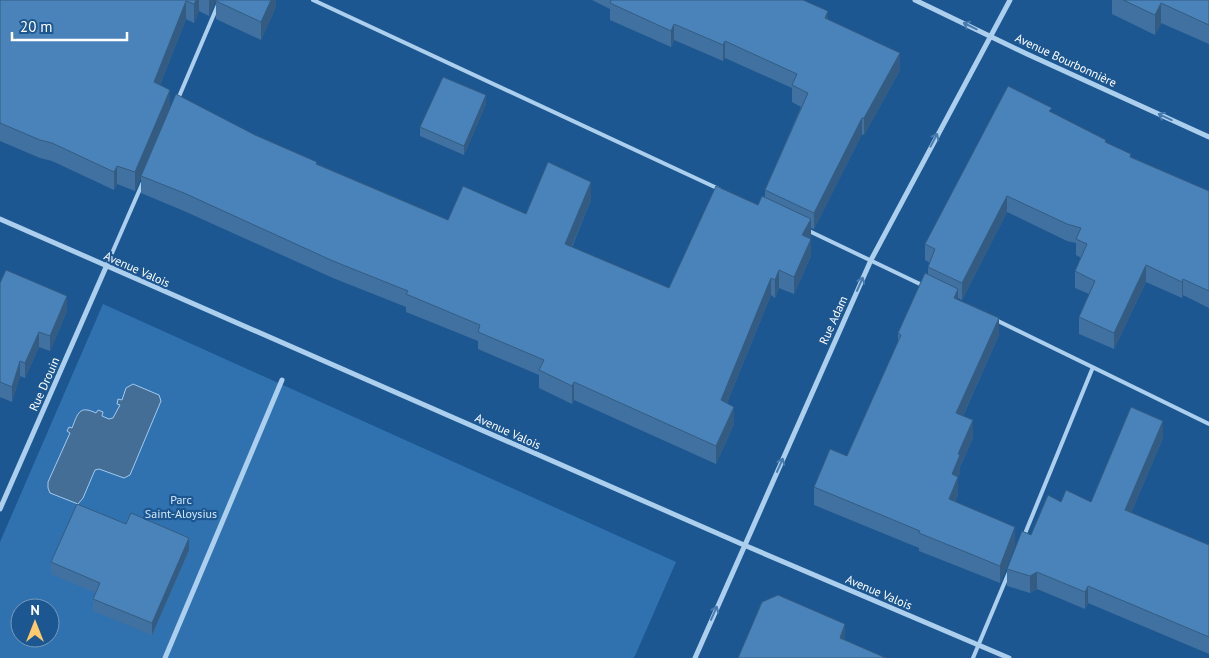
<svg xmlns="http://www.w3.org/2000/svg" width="1209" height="658" font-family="'PT Sans',sans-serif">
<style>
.green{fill:#3072af;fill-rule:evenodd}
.water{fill:#456e97;stroke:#a0caf0}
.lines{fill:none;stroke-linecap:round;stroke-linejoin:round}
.lane{stroke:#adcfee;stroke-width:4}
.street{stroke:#adcfee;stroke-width:5}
.wall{fill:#4071a0}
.shaded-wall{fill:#345c82}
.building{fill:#4a83ba;stroke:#345c82}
.oneway{stroke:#487bad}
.labels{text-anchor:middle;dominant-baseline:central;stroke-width:4.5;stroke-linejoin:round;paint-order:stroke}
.street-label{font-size:12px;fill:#fff;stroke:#1d5791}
.park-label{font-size:12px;fill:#d3e7fa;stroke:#1d5791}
</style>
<rect width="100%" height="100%" fill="#1d5791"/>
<!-- green -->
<path class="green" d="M103,304L676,562L634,658H0V542ZM20,608H50V638H20Z"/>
<!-- water -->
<path class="water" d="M133,384L159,395L161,401L130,475L124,478L99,469L95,470L83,498L78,504L50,493L48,488V482L70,433L67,431L69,427L72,428C78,413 79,405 96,413L98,410L103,412L102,416L109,419L113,418L120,405L117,404L118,399L122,400L126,388Z"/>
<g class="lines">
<!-- lane -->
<path class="lane" d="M313,0L719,189
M178,99L220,0
M807,230L922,285
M106,267L143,182
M996,320L1209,424
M1024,536L1093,367
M973,658L1009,572"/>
<!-- street -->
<path class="street" d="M915,0L1027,54L1209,137
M0,219L744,545L1009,658
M0,509L106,267
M165,658L282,380
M695,658L871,260L1010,0"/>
</g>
<!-- wall -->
<path class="wall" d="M0,0H216L209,16L199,11L194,23L186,19L160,85L170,108L135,191L117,184L114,190L52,161L40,158L0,141Z
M276,0V7L261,40L216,19V1Z
M592,0H803L828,20L900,70L864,135L862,134L814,229L811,228V236L810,238L811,256L794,294L779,288L775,298L771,295L727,403L734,424L716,464L574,400L572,404L539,388V375L478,349V341L406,312V307L333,278L184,211L141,193V176L255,135L317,164L448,220L526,214L591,200L572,247L669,288L758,205L765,197V190L801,107L792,102V88L725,58L723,61L674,40L671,47L610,20V9Z
M1112,0H1209V44L1161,23L1155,35L1112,14Z
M486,104L464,155L420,136V127Z
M1052,113L1106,142L1131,157L1209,191V308L1183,295L1182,298L1146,282L1114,349L1079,334V317L1089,294L1075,288V271L1081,258L1076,255V243L1067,241L1007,212L962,300L958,298V300L999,335L963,416L973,438L960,467V472L958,477V495L955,502L1015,545L1000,583L919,551V548L814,505V487L847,456L898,342V333L928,274V267L930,263L925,260V244Z
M0,283L67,311L50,351L39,347L25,378L20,376L12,402L0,397Z
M1163,438L1131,513L1209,545V654L1088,603L1085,609L1037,589L1030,593L1007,586V569L1031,535L1061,502H1091Z
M189,550L152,635L93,611V599L96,593L51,574V562Z"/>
<!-- shaded-wall -->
<path class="shaded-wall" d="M196,0H199V11L194,23V4Z
M209,0H216L209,16Z
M271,0H276V7L261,40V22Z
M186,1V19L154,100V82Z
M1161,3V23L1155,35V15Z
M828,11V28L825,18Z
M674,24V40L671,47V31Z
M725,41V58L723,61V45Z
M900,53V70L864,135V118Z
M170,90V108L135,191V172Z
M486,95V104L464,155V146Z
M862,118V134L814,229V213Z
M117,166V184L114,190V172Z
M591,182V200L565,262V244Z
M1007,196V212L962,300V283Z
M811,219V236L802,253V235Z
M811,239V256L794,294V277Z
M1146,265V282L1114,349V333Z
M779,270V288L775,298V280Z
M771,278V295L721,418V400Z
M1183,279V295L1182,298V282Z
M958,289V307L954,298Z
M67,296V311L50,351V336Z
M999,318V335L956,431V413Z
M39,332V347L25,378V363Z
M20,361V376L12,402V387Z
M574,382V400L572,404V386Z
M734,407V424L716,464V446Z
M973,420V438L960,467V472L956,483L958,477V495L949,517V499L952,474L958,454Z
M1163,421V438L1125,527V510Z
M1015,527V545L1000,583V566Z
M189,538V550L152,635V623Z
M1037,572V589L1030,593V576Z
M1088,586V603L1085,609V592Z
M845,624V641L840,638Z"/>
<!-- building -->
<path class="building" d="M0,0H196L194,4L186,1L154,82L170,90L135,172L117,166L114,172L52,143L40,140L0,123Z
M216,0H271L261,22L216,1Z
M611,0H803L828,11L825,18L900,53L864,118H862L814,213L765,190L808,93L792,85L797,74L725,41L723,45L674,24L671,31L610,3Z
M1123,0H1209V25L1161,3L1155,15Z
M443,77L486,95L464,146L420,127Z
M1008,86L1052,108L1049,111L1106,140L1105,142L1131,154L1130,157L1209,191V291L1183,279L1182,282L1146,265L1114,333L1079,317L1095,281L1075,271L1087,244L1076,239L1081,228L1067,224L1007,196L962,283L928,267L935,249L925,244Z
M176,94L255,135L317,162L316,164L448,220L463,186L526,214L548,162L591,182L565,244L669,288L716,186L758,205L762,196L811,219L802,235L811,239L794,277L779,270L775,280L771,278L721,400L734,407L716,446L574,382L572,386L539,370L544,360L478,332L480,325L406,294L408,291L333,261L184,193L141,176Z
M6,270L67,296L50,336L39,332L25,363L20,361L12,387L0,382V283Z
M925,273L958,289L954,298L999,318L956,413L973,420L958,454L960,455L952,474L958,477L949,499L1015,527L1000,566L919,533L920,531L814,487L830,449L847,456L901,335L898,333Z
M1131,407L1163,421L1125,510L1209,545V637L1088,586L1085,592L1037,572L1030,576L1007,569L1022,531L1031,535L1048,495L1061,502L1066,490L1091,502Z
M77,504L126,524L131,513L189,538L152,623L93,599L100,583L51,562Z
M778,595L845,624L840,638L886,658H738L762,602Z"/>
<!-- one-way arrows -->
<defs><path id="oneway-shaft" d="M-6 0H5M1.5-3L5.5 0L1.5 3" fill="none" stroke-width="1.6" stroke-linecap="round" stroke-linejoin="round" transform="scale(1.25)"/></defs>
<g class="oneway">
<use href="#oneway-shaft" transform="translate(970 26) rotate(-154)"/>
<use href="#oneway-shaft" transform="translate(1165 117) rotate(-155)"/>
<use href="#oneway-shaft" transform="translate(934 140) rotate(-62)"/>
<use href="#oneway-shaft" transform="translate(860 284) rotate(-66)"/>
<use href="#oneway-shaft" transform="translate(780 465) rotate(-66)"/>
<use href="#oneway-shaft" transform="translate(714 613) rotate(-66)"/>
</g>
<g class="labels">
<!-- street labels -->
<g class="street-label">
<text transform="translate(1066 60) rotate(25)">Avenue Bourbonnière</text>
<text transform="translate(137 269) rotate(24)">Avenue Valois</text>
<text transform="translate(833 320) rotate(-66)">Rue Adam</text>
<text transform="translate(44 384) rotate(-66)">Rue Drouin</text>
<text transform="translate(508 431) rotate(24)">Avenue Valois</text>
<text transform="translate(879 592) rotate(23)">Avenue Valois</text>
</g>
<!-- park labels -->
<g class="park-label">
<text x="181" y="499">Parc<tspan x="181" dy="14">Saint-Aloysius</tspan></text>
</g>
</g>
<!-- north arrow -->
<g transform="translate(35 623)"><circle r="24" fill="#1d5791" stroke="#779abd"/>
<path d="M0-4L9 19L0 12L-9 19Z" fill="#feca6b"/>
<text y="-8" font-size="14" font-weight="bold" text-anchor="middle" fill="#ffffff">N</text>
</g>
<!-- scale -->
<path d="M12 32v8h115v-8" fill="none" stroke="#ffffff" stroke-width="2.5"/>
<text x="20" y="32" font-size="15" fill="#ffffff" stroke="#1d5791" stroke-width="4" paint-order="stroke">20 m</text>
</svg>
